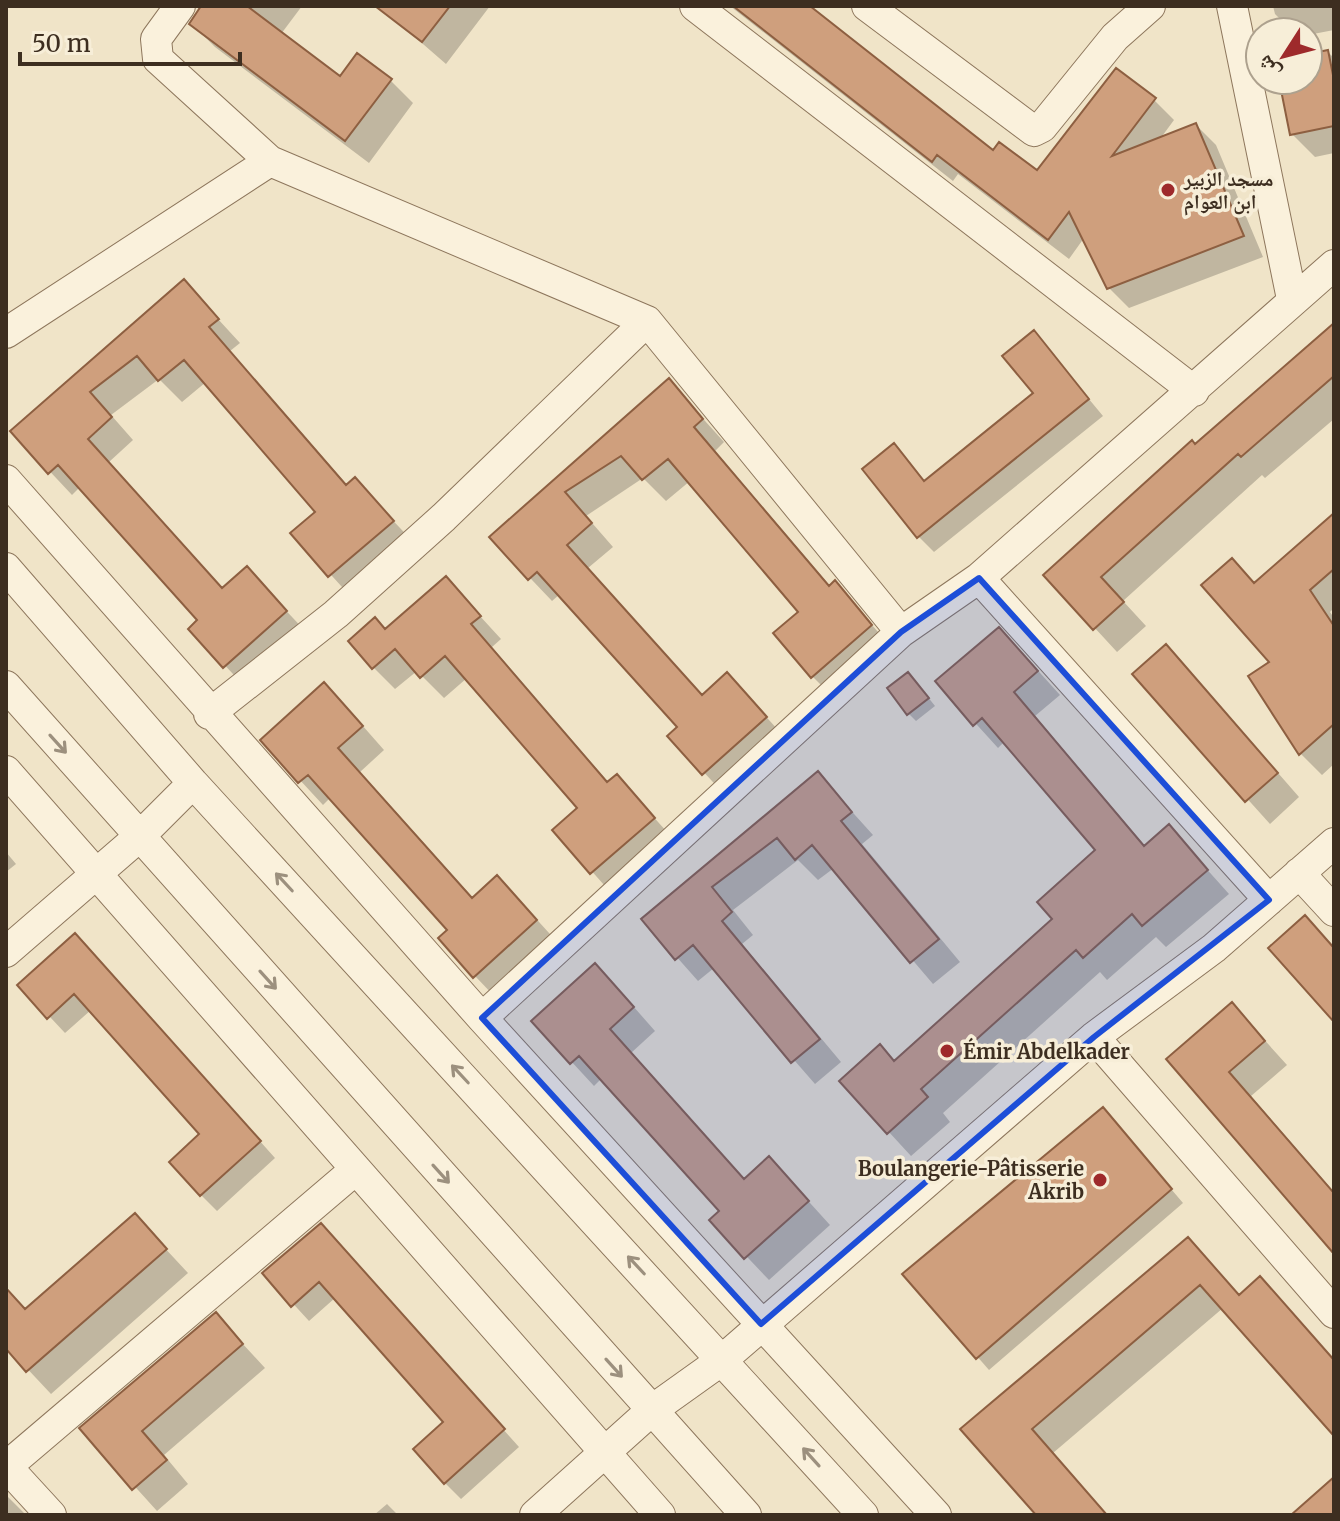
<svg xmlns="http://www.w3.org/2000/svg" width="1340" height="1521" font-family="Merriweather,'Noto Naskh Arabic',serif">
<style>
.shadow{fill:#0003}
.building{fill:#cf9f7d;stroke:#8d5f41;stroke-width:2}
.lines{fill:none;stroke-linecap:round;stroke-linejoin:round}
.minor-casing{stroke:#8d765c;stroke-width:32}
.minor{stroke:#faf1dc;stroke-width:30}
.oneway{stroke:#9c907e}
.marked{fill:#1d4ed8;fill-opacity:0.2;stroke:#1d4ed8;stroke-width:6;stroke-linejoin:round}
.poi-dot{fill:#9e2a2b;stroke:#f7eed8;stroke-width:3}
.labels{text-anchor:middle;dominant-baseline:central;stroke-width:7;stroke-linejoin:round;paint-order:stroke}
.poi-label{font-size:20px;font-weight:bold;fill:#3d2e20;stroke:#f7eed8;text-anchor:start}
</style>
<rect width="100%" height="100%" fill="#f0e4c8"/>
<!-- shadow -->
<path class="shadow" d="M205,6H302L281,34L341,79L390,80L413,103L369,163L215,47L192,24Z
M402,6H490L446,64L393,18Z
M730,6H806L994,153L1038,173L1154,100L1174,120L1160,139L1196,125L1216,145L1263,257L1129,308L1109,288L1084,238L1069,259L958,174L953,181Z
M1273,6H1333L1334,30L1308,35V32H1293L1275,14Z
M1328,52L1334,58V153L1315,157L1292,134L1281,80H1308V56Z
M184,282L240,343L230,351L348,486L355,480L415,544L352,598L293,533L318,512L206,382L182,402L159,379L111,415L133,440L109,462L223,590L247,569L308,634L247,689L191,629L200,621L80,487L72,495L12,431Z
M1334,326V419L1265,478L1262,475L1123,601L1146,626L1117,652L1046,575Z
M1034,333L1103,416L934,552L918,536L894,446L926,482L1035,393Z
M669,381L724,442L715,451L831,587L835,583L893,649L835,699L812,676L801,612L690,481L666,501L643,478L586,516L613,547L588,568L703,696L749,698L788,741L726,796L670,736L680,727L560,594L552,601L491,537Z
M1334,516V608L1330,612L1334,618V764L1322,775L1301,754L1250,676L1272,662L1232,560L1256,584Z
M446,579L501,639L492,647L609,783L617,776L675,841L613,895L555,830L579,808L467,678L444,698L417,671L395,689L374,668L386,631Z
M1022,653L1060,695L1035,716L1145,846L1169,827L1229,894L1166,947L1156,937L1107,980L1100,972L943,1113L950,1122L911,1156L842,1081L896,1063L1055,919L1097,850L1005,741L998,748L938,682Z
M1188,670L1299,797L1270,824L1135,674Z
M916,682L935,706L916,721L908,713Z
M347,708L384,750L360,772L474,899L520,901L559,944L497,999L475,976L450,930L331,797L323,805L263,740Z
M818,774L873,835L862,844L960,962L933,984L834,868L818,880L798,860L733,910L753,935L742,944L841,1062L815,1084L714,968L698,981L644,920Z
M6,852L16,864L6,872Z
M91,952L275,1158L217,1211L201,1195L202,1134L91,1010L65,1033L20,985Z
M618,989L655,1031L631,1053L745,1180L791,1182L830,1225L769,1280L712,1220L722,1211L602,1078L594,1086L534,1021Z
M1232,1004L1287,1065L1251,1096L1334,1192V1251L1169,1059Z
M1103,1109L1183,1203L989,1370L905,1274Z
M135,1216L188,1273L51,1394L6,1346V1289L26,1311Z
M1187,1239L1240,1297L1283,1302L1334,1360V1433L1223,1308L1053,1453L1107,1515H1038L963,1429Z
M336,1242L519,1447L461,1499L445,1483L446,1422L335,1298L309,1321L265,1273Z
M216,1315L265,1368L164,1455L188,1484L157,1511L82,1428Z
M6,1495L26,1515H6Z
M387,1504L398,1515H374Z"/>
<!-- building -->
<path class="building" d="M201,6H247L340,76L357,53L392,79L345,141L189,24Z
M375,6H450L422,42Z
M733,6H810L993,150L999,142L1037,170L1116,68L1156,98L1112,156L1196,123L1244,236L1107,289L1069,212L1048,240L937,155L932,162Z
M1328,50L1334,80V126L1290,135L1279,80H1308V54Z
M184,279L219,319L209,327L346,485L355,477L394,521L328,577L290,533L315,512L184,360L158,381L137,356L90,392L112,417L88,439L222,588L247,566L287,611L223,668L188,629L197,620L58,465L48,474L10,431Z
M1334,323V376L1241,457L1238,454L1101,577L1124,602L1093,630L1043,575L1192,440L1195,444Z
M1034,330L1089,399L917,538L862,469L894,443L924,481L1033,393L1002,356Z
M669,378L703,419L694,427L829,586L835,580L872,625L811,678L773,633L798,612L668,459L642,480L621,456L565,492L592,523L567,545L702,695L727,672L767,717L702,775L667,736L677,727L537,572L528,580L489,537Z
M1334,513V569L1310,590L1334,626V724L1299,755L1248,676L1269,662L1201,585L1232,558L1254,583Z
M446,576L481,616L471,624L607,782L617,774L655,818L590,874L552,830L577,808L445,656L420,678L395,649L372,669L348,641L375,617L385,629Z
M999,627L1038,671L1014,692L1144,846L1169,824L1208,870L1142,926L1132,914L1083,958L1076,950L921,1089L928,1097L887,1134L839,1081L880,1044L894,1061L1052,919L1037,902L1095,850L982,718L973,726L935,681Z
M1166,644L1278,773L1245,802L1132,674Z
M908,672L929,698L907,715L887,688Z
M324,682L363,726L338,748L472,898L497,875L537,920L473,978L438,938L447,930L308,775L298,783L260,740Z
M818,771L852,812L841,821L939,939L910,963L812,845L795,860L777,838L712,887L732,912L722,921L820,1039L791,1063L693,945L675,960L641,919Z
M1305,915L1334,948V1022L1268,948Z
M75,933L261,1141L200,1196L169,1162L199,1134L74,994L47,1019L17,985Z
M595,963L634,1007L610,1029L744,1179L769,1156L809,1201L744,1259L709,1220L719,1211L579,1056L570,1064L531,1021Z
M1232,1002L1265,1041L1229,1072L1334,1193V1254L1166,1059Z
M1103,1107L1172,1189L976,1359L902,1274Z
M135,1213L167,1249L26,1372L6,1349V1288L25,1309Z
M321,1223L505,1429L444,1484L413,1449L443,1422L319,1282L291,1307L262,1273Z
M1188,1237L1239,1295L1260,1276L1334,1360V1436L1200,1285L1032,1429L1107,1515H1036L960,1429Z
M216,1312L243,1344L142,1431L167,1460L132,1490L79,1428Z
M1334,1477V1515H1291Z"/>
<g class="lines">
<!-- minor casing -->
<g class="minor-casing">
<path id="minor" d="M180,6L156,39L158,59L270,161L647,321L901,632
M695,6L1194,391
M867,6L1034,131L1042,127L1115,37L1150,6
M1232,6L1292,299
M6,333L270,161
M6,480L482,1018L936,1515
M6,568L193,783L863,1515
M979,578L1269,900
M6,686L746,1515
M209,714L336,614L444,517L647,321
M6,771L660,1515
M1299,873L1334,911
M6,952L140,836L193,783
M482,1018L901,632L979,578L1334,265
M1094,1037L1334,1313
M6,1466L51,1515
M6,1467L355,1170
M535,1515L652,1410L722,1360L1094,1037L1214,948L1334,843"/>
</g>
<!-- minor -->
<use href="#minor" class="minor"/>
</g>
<!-- one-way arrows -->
<defs><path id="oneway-shaft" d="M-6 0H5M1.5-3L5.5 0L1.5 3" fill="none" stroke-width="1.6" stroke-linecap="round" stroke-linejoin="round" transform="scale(2)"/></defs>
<g class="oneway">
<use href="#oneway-shaft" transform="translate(58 744) rotate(48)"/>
<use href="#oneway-shaft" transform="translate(284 882) rotate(-133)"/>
<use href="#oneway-shaft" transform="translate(268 980) rotate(48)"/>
<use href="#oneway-shaft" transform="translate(460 1074) rotate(-133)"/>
<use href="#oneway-shaft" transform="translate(441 1174) rotate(48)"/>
<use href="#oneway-shaft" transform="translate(636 1265) rotate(-133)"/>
<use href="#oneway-shaft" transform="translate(614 1368) rotate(48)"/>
<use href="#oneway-shaft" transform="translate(811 1457) rotate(-132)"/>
</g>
<!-- marked area -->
<path class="marked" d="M979,578L1269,900L1094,1037L761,1324L482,1018L901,632Z"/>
<!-- markers -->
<g class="poi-dot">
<circle cx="1168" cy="190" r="8"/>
<circle cx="947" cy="1051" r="8"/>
<circle cx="1100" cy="1180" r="8"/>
</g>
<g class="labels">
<!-- poi labels -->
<g class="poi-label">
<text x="1184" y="178">مسجد الزبير<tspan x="1184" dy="23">ابن العوام</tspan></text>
<text x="963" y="1051">Émir Abdelkader</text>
<text x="1084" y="1168" text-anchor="end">Boulangerie-Pâtisserie<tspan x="1084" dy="23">Akrib</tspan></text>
</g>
</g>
<!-- border -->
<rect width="1340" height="1521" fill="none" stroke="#3d2e20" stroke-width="16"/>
<!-- north arrow -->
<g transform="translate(1284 56) rotate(234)"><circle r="38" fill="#f7eed8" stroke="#ada18e" stroke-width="2"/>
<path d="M0-6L14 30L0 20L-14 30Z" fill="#9e2a2b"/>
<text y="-12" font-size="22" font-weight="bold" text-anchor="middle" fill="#3d2e20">ش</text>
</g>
<!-- scale -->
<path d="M20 52v12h220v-12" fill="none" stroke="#3d2e20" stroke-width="4"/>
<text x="32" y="52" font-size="24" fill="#3d2e20" stroke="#f7eed8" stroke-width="6" paint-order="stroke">50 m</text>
</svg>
